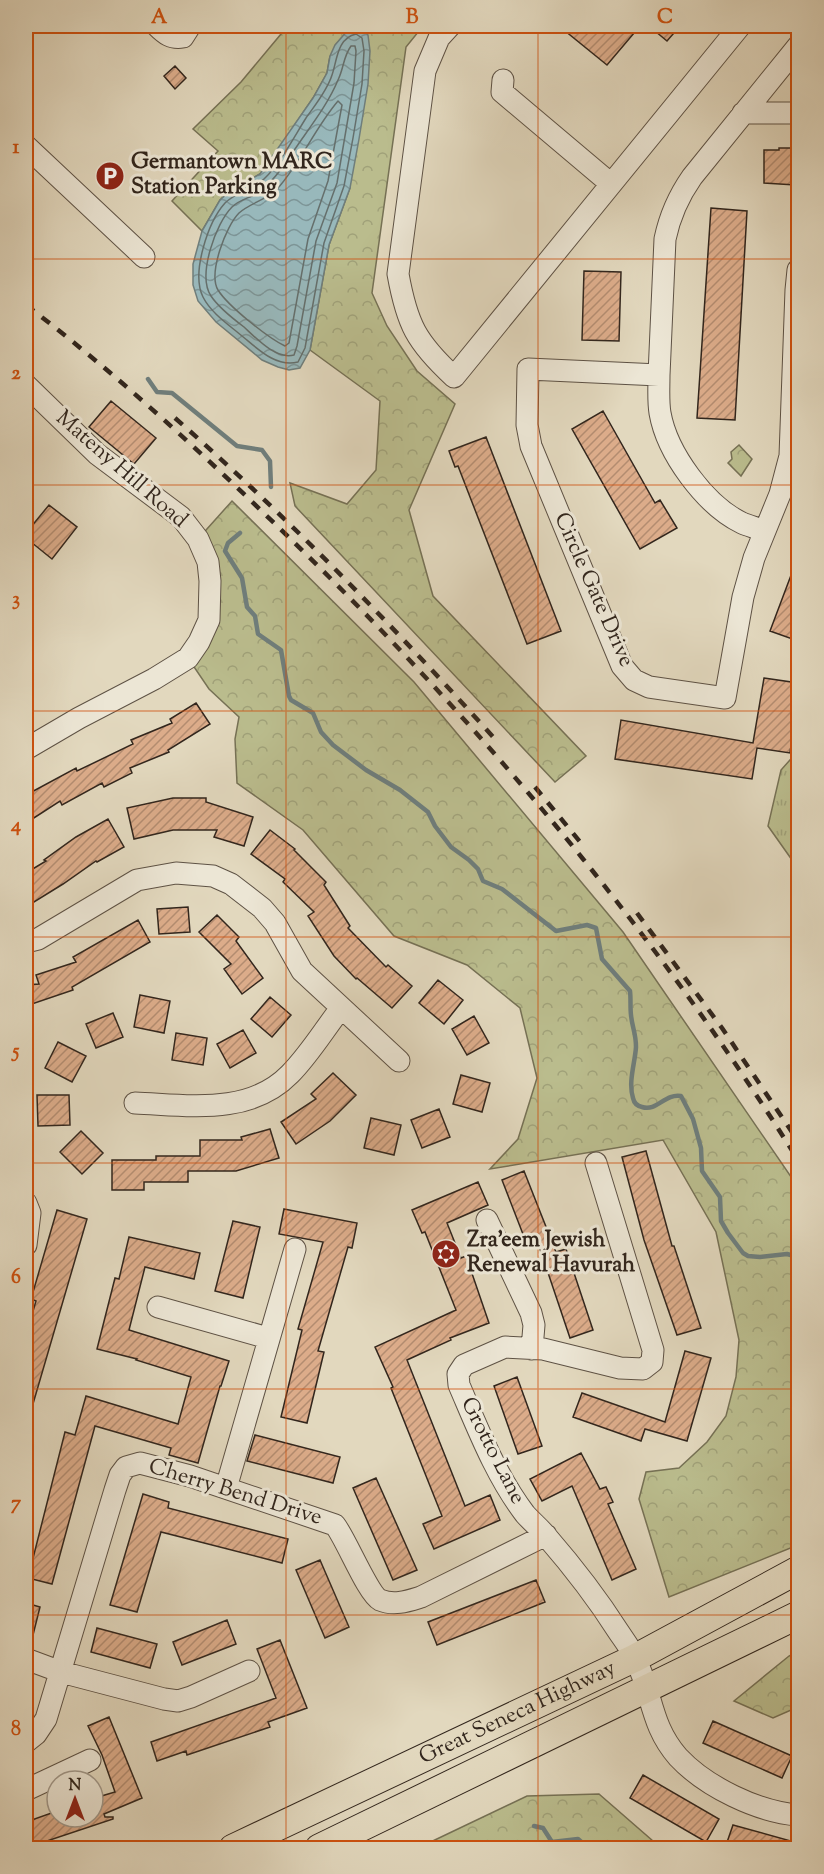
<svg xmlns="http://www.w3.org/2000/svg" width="824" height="1874" font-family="'Sorts Mill Goudy',serif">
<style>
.grass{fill:url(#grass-tufts);stroke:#767155;stroke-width:1.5}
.forest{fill:url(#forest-crowns);stroke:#767155;stroke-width:1.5}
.water{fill:url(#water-waves);stroke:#6f7e7c;stroke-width:1.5}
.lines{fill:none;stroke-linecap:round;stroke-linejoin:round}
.shore{stroke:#656f6c;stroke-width:1.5}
.stream{stroke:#6f7e7c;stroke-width:4.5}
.building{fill:url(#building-hatch);stroke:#32261d;stroke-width:1.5}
.minor-casing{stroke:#5e5245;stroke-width:23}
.major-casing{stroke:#32261d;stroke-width:29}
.minor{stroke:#ece6d5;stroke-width:21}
.major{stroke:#e2d8be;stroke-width:27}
.rail{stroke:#32261d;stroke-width:4.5;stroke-dasharray:10 10;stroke-linecap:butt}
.grid{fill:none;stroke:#cd510f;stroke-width:1.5;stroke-opacity:0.55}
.labels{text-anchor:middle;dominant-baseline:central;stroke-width:6;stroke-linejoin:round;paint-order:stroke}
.poi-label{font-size:22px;font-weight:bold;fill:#32261d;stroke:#ece6d5;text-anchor:start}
.street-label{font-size:22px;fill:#32261d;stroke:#ece6d5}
.neatline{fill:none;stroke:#cd510f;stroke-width:2}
.grid-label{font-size:20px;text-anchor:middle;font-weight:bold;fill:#cd510f}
</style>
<defs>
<pattern id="grass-tufts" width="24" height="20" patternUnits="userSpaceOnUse" patternTransform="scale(1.5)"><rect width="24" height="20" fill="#babc8d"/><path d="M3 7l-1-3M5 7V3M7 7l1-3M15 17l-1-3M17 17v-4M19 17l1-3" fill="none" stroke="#a0a179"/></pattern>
<pattern id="forest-crowns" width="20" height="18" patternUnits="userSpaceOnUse" patternTransform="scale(1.5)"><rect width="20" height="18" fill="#babc8d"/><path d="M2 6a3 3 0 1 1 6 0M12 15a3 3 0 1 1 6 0" fill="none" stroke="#a0a179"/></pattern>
<pattern id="water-waves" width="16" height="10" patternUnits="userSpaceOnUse" patternTransform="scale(1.5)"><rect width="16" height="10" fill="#98b8bb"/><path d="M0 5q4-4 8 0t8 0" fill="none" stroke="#7d9597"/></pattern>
<pattern id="building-hatch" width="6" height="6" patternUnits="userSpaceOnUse" patternTransform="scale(1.5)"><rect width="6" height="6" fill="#dcac8a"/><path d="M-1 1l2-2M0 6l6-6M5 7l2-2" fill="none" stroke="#b38c70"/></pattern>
</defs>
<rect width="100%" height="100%" fill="#e2d8be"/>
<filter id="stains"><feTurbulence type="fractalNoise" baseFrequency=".00333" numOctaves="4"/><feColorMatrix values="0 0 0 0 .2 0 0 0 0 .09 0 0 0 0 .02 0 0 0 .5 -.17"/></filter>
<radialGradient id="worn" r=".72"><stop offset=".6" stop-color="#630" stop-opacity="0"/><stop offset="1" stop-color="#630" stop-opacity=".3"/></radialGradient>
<!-- grass -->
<path class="grass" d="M798,751V864L797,867L768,826L781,770Z"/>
<!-- forest -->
<path class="forest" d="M278,26H423L406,47L372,293L387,326L417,371L455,404L409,510L433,596L586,756L555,782L295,506L290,483L347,504L376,470L380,401L310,350L329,245L350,188L330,56L327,73L313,98L271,160L260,174L229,192L220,200L202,231L172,201L218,151L193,129L241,82L281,34Z
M739,445L752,459L741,476L728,463L732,459L731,452Z
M232,501L414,682L623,932L798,1187V1545L669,1597L639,1499L646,1472L679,1468L707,1442L726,1416L736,1377L739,1340L716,1232L663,1140L490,1169L518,1139L537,1078L520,1008L467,965L394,936L303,830L237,783L235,739L239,717L209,689L188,658L209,620L198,539Z
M798,1651V1707L773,1718L734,1701L789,1656Z
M599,1794L661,1848H418L527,1796Z"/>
<!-- water -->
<path class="water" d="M356,28L363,29L368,35L370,51L368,84L359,139L350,188L329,245L310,350L300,368L289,370L278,367L262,360L216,322L198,301L193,285V264L202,231L220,200L229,192L260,174L313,98L327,73L330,56L335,45L348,30Z"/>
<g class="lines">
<!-- shore -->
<path class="shore" d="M356,34L362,38L364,51L362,84L353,138L344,186L324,243L305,348L298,362C276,368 257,348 242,336C229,325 211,313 203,297C191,273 208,222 225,203C236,192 253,189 264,179C280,164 294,137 306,118C315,105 327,91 332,75C337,61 337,38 356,34Z
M351,46H355L356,51L354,83L337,183L316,241L297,346L294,355C276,360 256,338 244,327C232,318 219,308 211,296C197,275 216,223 232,207C238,201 245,199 252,196C268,187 277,175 287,161C304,134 326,109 338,80C344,68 343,57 351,46Z
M338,101L342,105L328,181L308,239L289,343L285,346C268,338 228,306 218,290C208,273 226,226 239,213C250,203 267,200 278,188C301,162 315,128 338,101Z"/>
<!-- stream -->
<path class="stream" d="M148,379L157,392L172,393L237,446L262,450L270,461L271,487
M240,533L228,543L225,551L242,578L247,607L255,616L258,634L281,650L289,696L291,700L313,713L321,732L333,745L366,770L400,790L428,812L435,826L451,847L469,860L478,869L483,881L502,889L556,931L587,925L596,928L602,959L630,991C631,999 630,1007 631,1015C632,1027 636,1033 636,1047C635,1063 628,1082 633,1098C634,1103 637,1106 642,1107C657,1112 665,1093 681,1096L693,1119L701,1148L702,1171L720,1197L721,1221L728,1233L743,1253L748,1256L760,1257L787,1254L798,1257
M534,1826L543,1828L552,1842L578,1839L588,1848"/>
</g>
<!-- building -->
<path class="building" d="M559,26H640L607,65Z
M649,26H680L667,41Z
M175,66L186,78L175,89L164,76Z
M779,148H794V152H798V183H795V185L764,183V150H779Z
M711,208L747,211L735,420L697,418Z
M584,271L621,272L619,341L582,340Z
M111,401L156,438L134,464L89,427Z
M603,411L655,503L660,500L677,528L640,549L572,429Z
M486,437L561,631L527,644L458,466L455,467L449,451Z
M49,505L77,527L52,559L26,538V533Z
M796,562H798V641L770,631Z
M764,678L798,683V692L790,753L757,748L752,779L615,759L621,720L753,743Z
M196,703L210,724L168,750L169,752L130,768L132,773L104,787L102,783L62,805L60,801L26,823V795L76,768L77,771L133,744L131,740L172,723L170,719Z
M173,798H206V802L253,817L244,846L214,837L217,830H173L134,839L127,808Z
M108,819L124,847L97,862L96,861L63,884L26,907V873L46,861L44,860L76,837Z
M270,830L295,849L294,850L326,882L324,885L350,926L348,928L386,967L388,965L412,986L392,1008L357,978L356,979L334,956L308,916L314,912L283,882L285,879L251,854Z
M188,907L190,932L159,934L157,909Z
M217,915L239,937L236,941L263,978L242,994L224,969L231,964L199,932Z
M138,920L150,942L72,987L73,990L26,1006V985L39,984L36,975L76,962L73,957Z
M438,980L463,1000L444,1024L419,1003Z
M140,995L170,1001L164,1033L134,1027Z
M270,997L291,1015L272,1037L251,1019Z
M113,1013L123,1037L96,1048L86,1024Z
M474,1016L489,1043L467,1055L452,1029Z
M243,1030L256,1053L230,1068L217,1044Z
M176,1033L207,1038L203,1065L172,1060Z
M58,1042L86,1056L72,1082L45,1068Z
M333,1073L356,1095L330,1121L296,1144L281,1122L316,1099L311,1094Z
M461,1075L490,1083L482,1112L453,1104Z
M37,1095H69L70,1125L38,1126Z
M439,1109L450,1137L422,1148L411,1120Z
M371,1118L401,1125L394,1155L364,1148Z
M270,1129L279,1158L236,1171H188V1182H144V1190H112V1160H156V1156H200V1140H242L241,1137Z
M81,1131L103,1153L82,1174L60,1152Z
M646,1151L672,1246H674L701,1328L677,1335L644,1240L622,1157Z
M524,1171L556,1252L566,1249L593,1330L570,1338L538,1243L528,1247L502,1180Z
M478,1182L488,1205L447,1223L461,1258L466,1256L489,1323L450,1338L451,1340L407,1360L465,1506L490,1495L500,1520L434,1549L423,1524L442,1516L391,1388L393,1387L375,1347L456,1310L425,1232L422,1233L412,1210Z
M284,1209L357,1223L352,1248L348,1247L318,1351L324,1352L307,1423L281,1417L302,1330L298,1329L323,1242L279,1234Z
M57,1210L87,1219L28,1421H26V1335L36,1301L31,1299Z
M233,1221L260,1227L243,1298L215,1291Z
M129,1237L200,1253L194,1279L145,1267L129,1330L229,1361L221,1386H220L198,1463L169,1455L171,1448L95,1426L52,1584L28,1578L65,1432L75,1435L86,1396L178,1424L191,1377L136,1360L137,1359L97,1349L115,1278L119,1279Z
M685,1351L711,1358L687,1441L645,1429L641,1441L573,1417L582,1393L665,1422Z
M517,1377L542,1446L518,1454L494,1386Z
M255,1435L340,1457L333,1483L247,1461Z
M581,1453L600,1489L606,1487L613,1502L608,1504L636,1569L612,1580L572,1486L542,1501L530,1479Z
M376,1478L417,1570L393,1580L353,1488Z
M143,1494L169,1502L168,1508L288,1539L282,1563L161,1532L137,1612L110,1605Z
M320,1560L349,1627L325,1638L296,1570Z
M536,1580L545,1602L437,1645L428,1622Z
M26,1603L40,1607L30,1647H26Z
M227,1620L236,1644L182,1665L173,1642Z
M97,1628L157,1644L150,1668L91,1652Z
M280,1640L307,1708L268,1722L270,1727L187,1755L186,1751L157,1761L151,1742L276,1698L257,1649Z
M109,1717L142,1798L104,1814L105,1817H113V1819L26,1848V1822L57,1811V1817H93V1788L95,1787L98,1797L115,1792L102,1755L88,1726Z
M713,1721L792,1756L782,1778L703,1743Z
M643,1775L719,1819L706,1842L630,1798Z
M733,1825L798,1843V1848H725Z"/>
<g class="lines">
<!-- minor casing -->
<g class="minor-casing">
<path id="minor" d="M157,26C165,34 171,39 183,37L190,26
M450,26L439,38L425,71L398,274C407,324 416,342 454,377L740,26
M503,80L502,92L611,184
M743,113H798
M26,146L144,257
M659,375L665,239C670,215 678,197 692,177L798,46
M26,385L97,454L181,517L198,539L208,562L210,581L209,620L199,642L188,658L154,679L79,718L26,749
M764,531C757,528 749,526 742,523C705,505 667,453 660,413C658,401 659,388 659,375L528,369L527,425L531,446L622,666L634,680L649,687L725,698L743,597L754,558L780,494L790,456L796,290L798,270
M26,942L38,939L137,880L176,873L213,876L231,884L262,908L275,923L302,971L399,1061
M135,1103C188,1105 249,1116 290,1074C309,1055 324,1030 341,1008
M596,1163L653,1350L652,1362L643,1369L620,1368L543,1349L505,1347L464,1365L458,1374L459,1385C478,1429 496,1476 525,1514C532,1522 541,1529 547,1537C573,1567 597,1598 618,1631C624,1640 631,1649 635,1658C653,1694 650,1725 678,1757C706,1787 758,1812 798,1815
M26,1203L30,1213L26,1245
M487,1220L531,1313L534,1325L532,1349
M158,1307L268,1338
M226,1488L295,1249
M26,1659L61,1672L164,1699L178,1701L191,1697L249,1671
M26,1742L36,1734L46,1719L115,1490L120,1475L126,1467L140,1463L190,1476L335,1525C346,1539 368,1594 380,1600C394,1606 408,1601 421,1597L546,1535
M26,1790L90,1760"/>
</g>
<!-- major casing -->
<g class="major-casing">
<g id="major">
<path id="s1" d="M233,1848L635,1658L798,1570"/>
<path d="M319,1848L798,1615"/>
</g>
</g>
<!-- minor -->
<use href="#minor" class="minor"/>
<!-- major -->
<use href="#major" class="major"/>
<!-- rail -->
<path class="rail" d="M26,305C126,381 218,468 308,556C493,739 660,939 798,1160
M175,418C289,518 394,627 495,739
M535,787L581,843
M637,913L722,1028L798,1141"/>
</g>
<!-- grid -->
<path class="grid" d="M286,26V1848M538,26V1848M26,259H798M26,485H798M26,711H798M26,937H798M26,1163H798M26,1389H798M26,1615H798"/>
<!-- icons -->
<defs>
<g id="parking-disc" transform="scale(1.5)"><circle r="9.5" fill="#8f2418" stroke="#ece6d5"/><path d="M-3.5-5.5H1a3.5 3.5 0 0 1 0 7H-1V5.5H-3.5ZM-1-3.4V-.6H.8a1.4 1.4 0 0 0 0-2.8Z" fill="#fff"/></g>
<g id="synagogue-disc" transform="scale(1.5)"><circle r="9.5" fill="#8f2418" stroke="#ece6d5"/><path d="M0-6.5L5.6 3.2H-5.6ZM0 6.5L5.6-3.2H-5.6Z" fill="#fff"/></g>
</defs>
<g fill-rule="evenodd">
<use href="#parking-disc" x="110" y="176"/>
<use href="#synagogue-disc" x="446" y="1254"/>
</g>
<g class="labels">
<!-- poi labels -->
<g class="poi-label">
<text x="131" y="163">Germantown MARC<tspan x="131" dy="25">Station Parking</tspan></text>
<text x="467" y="1241">Zra'eem Jewish<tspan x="467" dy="25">Renewal Havurah</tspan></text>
</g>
<!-- street labels -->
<g class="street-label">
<text transform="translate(121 470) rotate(41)">Mateny Hill Road</text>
<text transform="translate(593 590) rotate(66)">Circle Gate Drive</text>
<text transform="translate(492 1451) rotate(63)">Grotto Lane</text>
<text transform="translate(235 1493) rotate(17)">Cherry Bend Drive</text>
<text stroke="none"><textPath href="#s1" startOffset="315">Great Seneca Highway</textPath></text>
</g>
</g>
<!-- margin -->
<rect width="824" height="1874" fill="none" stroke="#e2d8be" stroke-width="66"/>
<!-- north arrow -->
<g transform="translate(75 1799)"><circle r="28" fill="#ece6d5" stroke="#a2998b" stroke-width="1.5"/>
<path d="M0-4.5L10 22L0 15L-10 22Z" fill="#8f2418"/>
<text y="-9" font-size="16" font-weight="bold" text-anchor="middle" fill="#32261d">N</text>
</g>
<rect x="33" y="33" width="758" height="1808" class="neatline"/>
<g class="grid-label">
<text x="159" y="23">A</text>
<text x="412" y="23">B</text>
<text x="665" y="23">C</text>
<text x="16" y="153">1</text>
<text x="16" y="379">2</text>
<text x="16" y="605">3</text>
<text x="16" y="831">4</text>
<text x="16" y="1057">5</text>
<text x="16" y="1283">6</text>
<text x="16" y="1509">7</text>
<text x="16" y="1735">8</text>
</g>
<rect width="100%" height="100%" filter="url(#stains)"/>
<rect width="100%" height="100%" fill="url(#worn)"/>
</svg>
